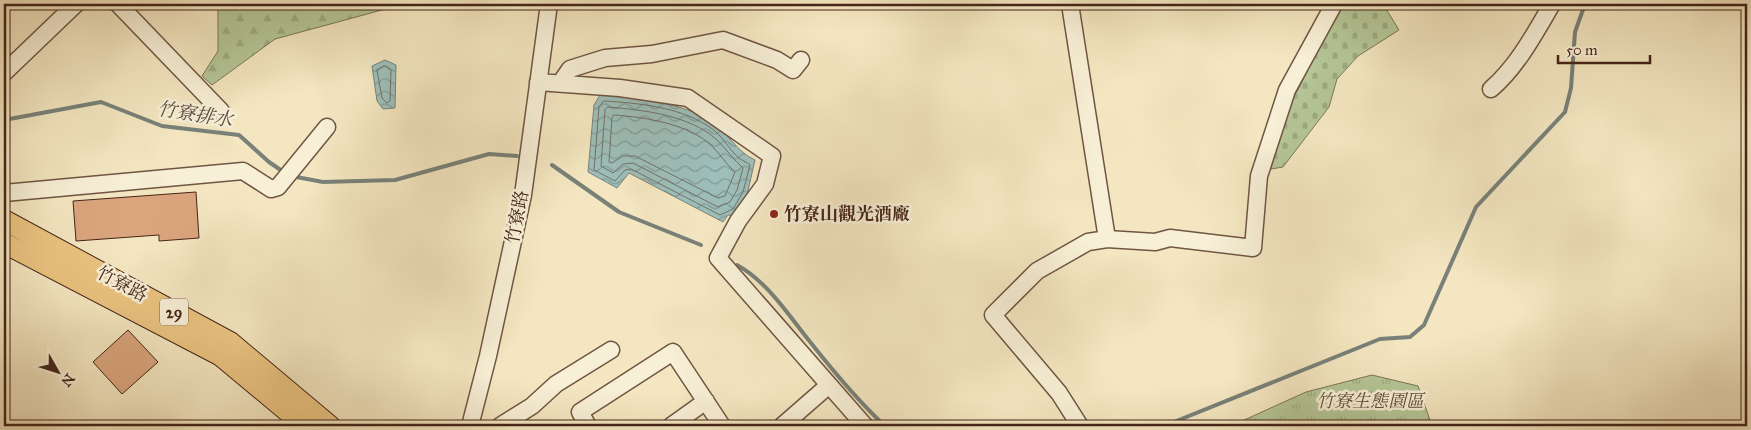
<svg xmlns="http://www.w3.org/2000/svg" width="1751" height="430" font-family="'IM FELL Great Primer','Noto Serif TC',serif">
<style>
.forest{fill:url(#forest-firs);stroke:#7c7658}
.cemetery{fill:url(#cemetery-stones);stroke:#7c7658}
.park{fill:url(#park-tufts);stroke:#7c7658}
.water{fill:url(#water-waves);stroke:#798179}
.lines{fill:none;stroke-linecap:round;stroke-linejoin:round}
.shore{stroke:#707269;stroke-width:1}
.stream{stroke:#798179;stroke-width:4}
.building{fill:#daa57d;stroke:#442519}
.minor-casing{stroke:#705543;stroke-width:19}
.major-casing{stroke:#442519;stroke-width:22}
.minor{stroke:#f7efd6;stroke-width:16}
.major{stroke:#eac380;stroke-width:20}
.poi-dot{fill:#8f2418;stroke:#f7efd6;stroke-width:2}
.labels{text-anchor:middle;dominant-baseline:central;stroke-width:5;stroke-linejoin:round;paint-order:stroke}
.shield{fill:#f7efd6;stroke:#7a6252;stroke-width:1}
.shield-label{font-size:16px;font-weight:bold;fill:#442519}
.poi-label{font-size:18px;font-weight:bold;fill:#442519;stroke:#f7efd6;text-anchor:start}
.street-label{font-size:18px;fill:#442519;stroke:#f7efd6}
.park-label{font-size:18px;font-style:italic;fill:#604d38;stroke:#f7efd6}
.water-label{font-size:19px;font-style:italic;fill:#5a4b41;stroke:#f7efd6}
</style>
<defs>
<pattern id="forest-firs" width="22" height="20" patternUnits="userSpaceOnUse" patternTransform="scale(1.25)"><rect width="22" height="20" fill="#b5c697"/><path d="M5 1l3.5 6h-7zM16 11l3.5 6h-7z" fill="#9daa82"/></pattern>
<pattern id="cemetery-stones" width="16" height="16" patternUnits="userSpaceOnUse" patternTransform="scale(1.25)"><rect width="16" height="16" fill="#b5c697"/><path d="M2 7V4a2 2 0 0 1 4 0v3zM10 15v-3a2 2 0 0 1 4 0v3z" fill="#9daa82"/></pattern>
<pattern id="park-tufts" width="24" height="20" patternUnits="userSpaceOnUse" patternTransform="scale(1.25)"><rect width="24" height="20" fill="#b5c697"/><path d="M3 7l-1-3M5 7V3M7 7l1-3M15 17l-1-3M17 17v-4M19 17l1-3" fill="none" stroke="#9daa82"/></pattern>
<pattern id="water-waves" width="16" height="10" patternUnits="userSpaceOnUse" patternTransform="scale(1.25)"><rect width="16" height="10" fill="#9dbeb9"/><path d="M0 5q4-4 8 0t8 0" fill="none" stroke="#829a96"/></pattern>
</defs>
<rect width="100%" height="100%" fill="#f3e6c0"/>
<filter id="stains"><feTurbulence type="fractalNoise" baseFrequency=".004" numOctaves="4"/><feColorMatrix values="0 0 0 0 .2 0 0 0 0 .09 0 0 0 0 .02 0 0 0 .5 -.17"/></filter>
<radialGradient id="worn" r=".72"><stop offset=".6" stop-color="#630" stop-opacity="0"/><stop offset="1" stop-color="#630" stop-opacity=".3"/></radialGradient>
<!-- forest -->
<path class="forest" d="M218,4H404L275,39L212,85L202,76L218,51Z"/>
<!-- cemetery -->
<path class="cemetery" d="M1339,4H1383L1399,30L1358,56L1337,79L1329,107L1283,167L1271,169L1263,162L1273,125L1298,90Z"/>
<!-- park -->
<path class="park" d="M1372,375L1418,386L1432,426H1231L1306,392Z"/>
<!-- water -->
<path class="water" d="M385,60L396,65L395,108L383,109L377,101L372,66Z
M600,95C634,98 683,102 712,122C729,134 737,152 755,160L747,195L736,216L728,215L723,222L629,173L617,188L588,172L594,105Z"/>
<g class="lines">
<!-- shore -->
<path class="shore" d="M385,66L391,70L390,101L387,103L382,98L377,70Z
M604,101C638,103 679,107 708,126C722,134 728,149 740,159C743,161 747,162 750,165L743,192L733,209L720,215L631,169L625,170L615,181L594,170L599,107Z
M608,107C643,110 690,115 717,140C726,149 734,160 743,168L737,190L730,202L718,207L633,163L623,164L613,173L601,166L605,110Z
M614,115C645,117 689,124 712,146C720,154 726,164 735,172L725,196L718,198L635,156H623L612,163L609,162L612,118Z"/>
<!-- stream -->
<path class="stream" d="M4,120L101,102L162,126L239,135L269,162L285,173
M552,165L619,212L701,245
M291,176L323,182L395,180L489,154L517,156
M737,265C768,282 789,316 811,343C834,372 858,401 885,426
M1164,426L1380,339L1410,337L1424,325L1476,207L1565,112L1571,88L1575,32L1585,4"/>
</g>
<!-- building -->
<path class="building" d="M196,192L199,238L159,241V235L76,241L73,201Z
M128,330L158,362L122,394L93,362Z"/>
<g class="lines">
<!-- minor casing -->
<g class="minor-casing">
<path id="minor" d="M118,4L221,111
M1070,4L1107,239
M4,73L76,4
M538,82L620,88L688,98L772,156L765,184L738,221L718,258L865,426
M561,82L570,69L605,58L652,54L723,40L777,60L793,70L801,60
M1491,89C1517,67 1535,33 1552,4
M4,193L243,171L271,189L278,187L327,127
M470,426L488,356L523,195L549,4
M500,426L532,406L556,384L611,350
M588,426L580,412L673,352L722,426
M671,426L706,401
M782,426L829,385
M1080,426L1059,393L993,315L1037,271L1088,242L1107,239L1155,242L1170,238L1253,248L1259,176L1287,90L1334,4"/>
</g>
<!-- major casing -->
<g class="major-casing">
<path id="major" d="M4,220L230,342L330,426
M4,243L221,356L305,426"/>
</g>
<!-- minor -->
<use href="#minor" class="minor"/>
<!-- major -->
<use href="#major" class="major"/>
</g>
<!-- markers -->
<circle class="poi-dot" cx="774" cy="214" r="5"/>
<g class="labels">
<!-- shield labels -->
<rect class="shield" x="160" y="298.5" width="28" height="27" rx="4"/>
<g class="shield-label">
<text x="174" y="312">29</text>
</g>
<!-- poi labels -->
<g class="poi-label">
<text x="784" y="214">竹寮山觀光酒廠</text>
</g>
<!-- street labels -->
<g class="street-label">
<text transform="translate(517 217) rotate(-79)">竹寮路</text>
<text transform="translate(122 284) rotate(28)">竹寮路</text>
</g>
<!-- park labels -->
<g class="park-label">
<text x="1370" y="401">竹寮生態園區</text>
</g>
<!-- water labels -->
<g class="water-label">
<text transform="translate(195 114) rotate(9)">竹寮排水</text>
</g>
</g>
<!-- margin -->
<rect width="1751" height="430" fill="none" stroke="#f3e6c0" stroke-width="20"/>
<rect x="5" y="5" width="1741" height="420" fill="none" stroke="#442519" stroke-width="2.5"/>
<rect x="10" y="10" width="1731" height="410" fill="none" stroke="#442519"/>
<!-- north arrow -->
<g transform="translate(58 372) rotate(129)" stroke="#f7efd6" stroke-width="4" paint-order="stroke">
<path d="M0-4L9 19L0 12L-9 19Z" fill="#442519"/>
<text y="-8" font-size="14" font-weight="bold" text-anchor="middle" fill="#442519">N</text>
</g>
<!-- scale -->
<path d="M1558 55v8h92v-8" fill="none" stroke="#442519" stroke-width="2.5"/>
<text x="1566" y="55" font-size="15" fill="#442519" stroke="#f7efd6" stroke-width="4" paint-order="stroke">50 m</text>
<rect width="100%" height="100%" filter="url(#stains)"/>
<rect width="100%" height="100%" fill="url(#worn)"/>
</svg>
